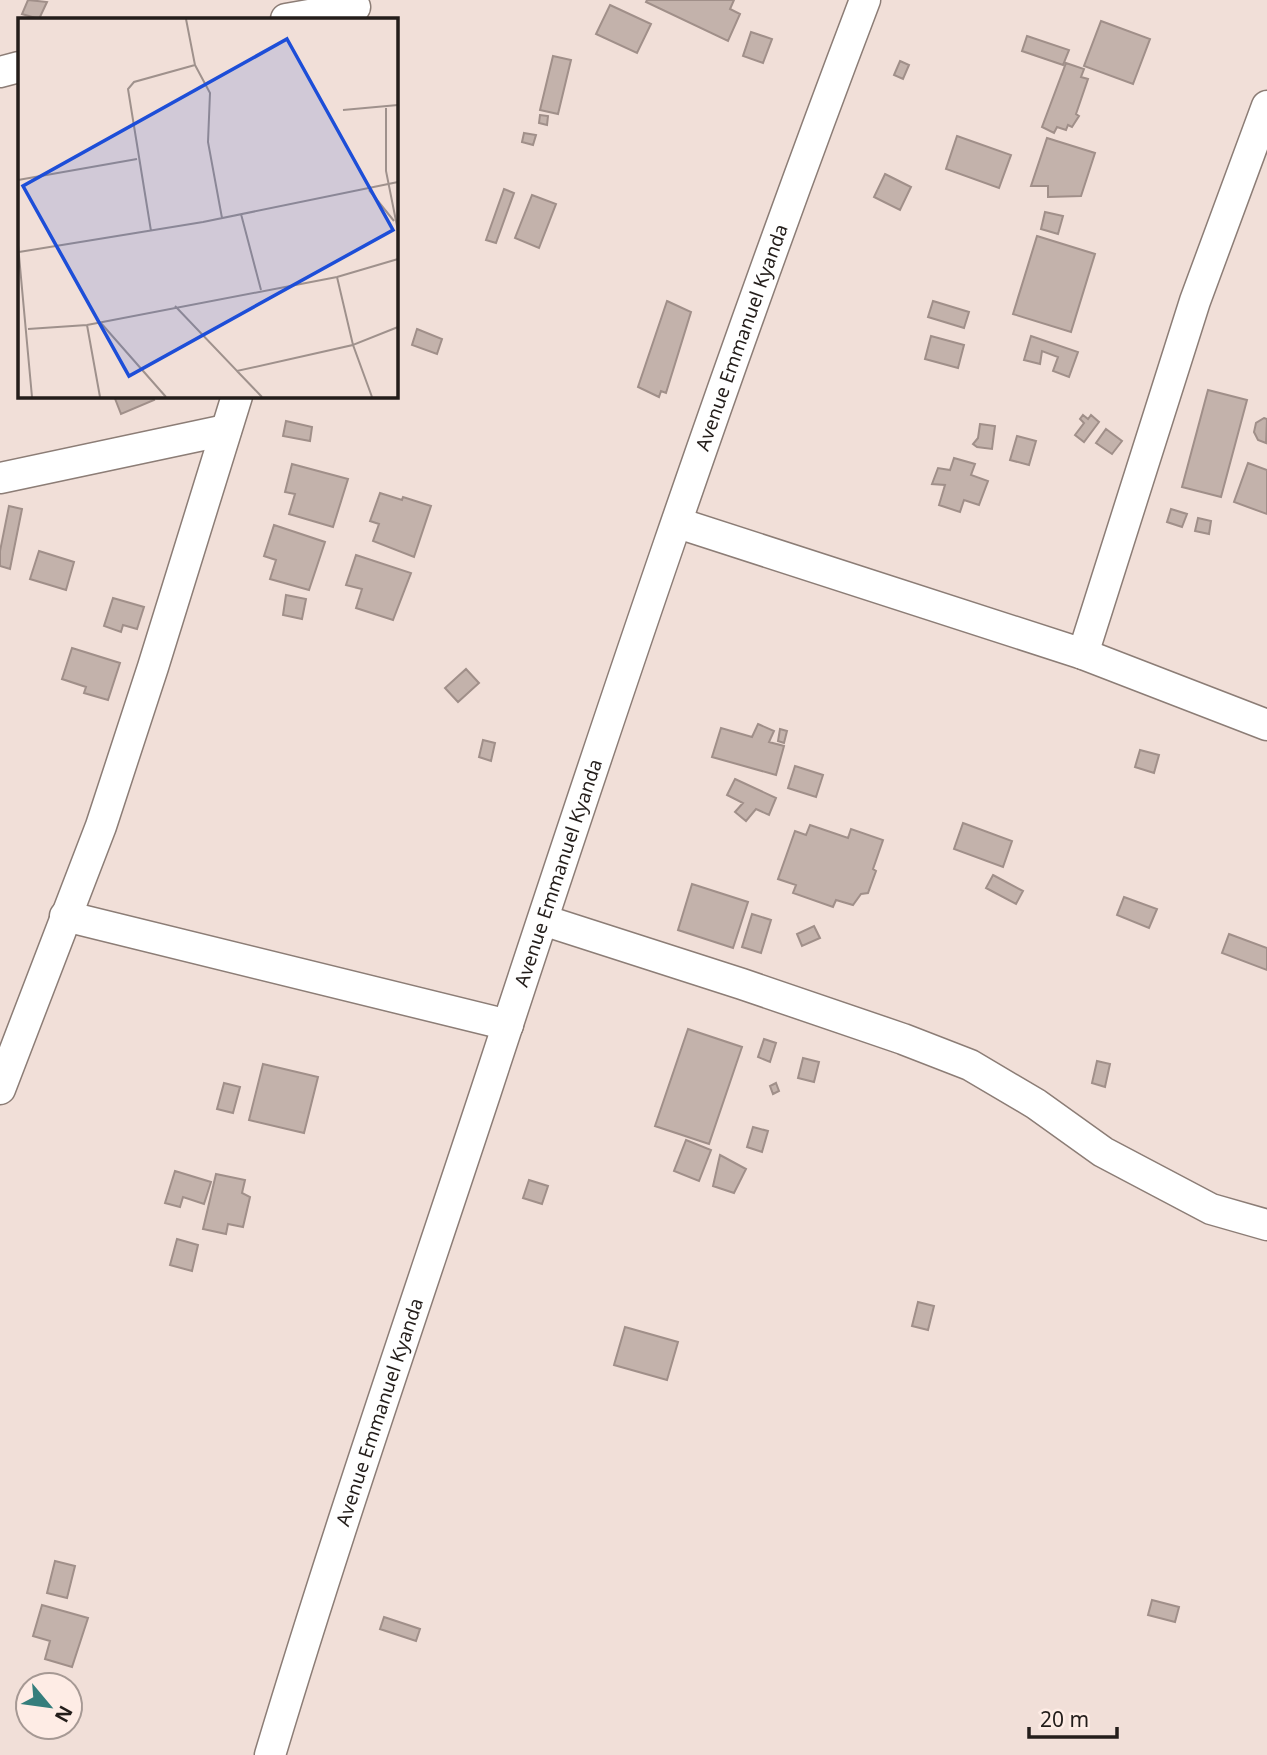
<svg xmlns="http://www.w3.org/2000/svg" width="1267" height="1755" font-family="'Noto Sans',sans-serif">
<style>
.building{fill:#c3b2ab;stroke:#a08f89;stroke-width:2}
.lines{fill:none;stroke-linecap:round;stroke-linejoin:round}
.minor-casing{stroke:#8c7d76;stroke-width:33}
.minor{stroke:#fff;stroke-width:30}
.labels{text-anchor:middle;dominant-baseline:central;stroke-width:5;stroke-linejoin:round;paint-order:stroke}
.street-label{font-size:19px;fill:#231d1a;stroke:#feece5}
.inset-road{fill:none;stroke:#9f918c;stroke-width:2}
.view{fill:#1d4ed8;fill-opacity:0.15;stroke:#1d4ed8;stroke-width:3.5}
.inset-edge{fill:none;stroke:#231d1a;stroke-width:3.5}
</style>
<rect width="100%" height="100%" fill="#f1dfd8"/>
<!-- building -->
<path class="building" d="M28,0L47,2L39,19L22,14Z
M647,0H734L730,9L740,14L728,41L646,2Z
M610,5L651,24L637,53L596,34Z
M1101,21L1150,39L1133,84L1084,66Z
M751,32L772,39L763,63L743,56Z
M1027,36L1069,50L1063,65L1022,51Z
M553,56L571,60L558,114L540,110Z
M900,61L909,65L903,79L894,75Z
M1066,63L1084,69L1081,77L1088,79L1076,114L1079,116L1072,127L1068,125L1066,130L1057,127L1054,133L1042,127Z
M540,115L548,116L547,125L539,123Z
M524,133L536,135L533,145L522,142Z
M957,136L1011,155L999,188L946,169Z
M1047,138L1095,153L1081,196L1048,197V186H1031Z
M885,174L911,187L900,210L874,197Z
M504,189L514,193L496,243L486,240Z
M532,195L556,204L539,248L515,238Z
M1045,212L1063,216L1058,234L1041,229Z
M1037,236L1095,254L1071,332L1013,314Z
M667,301L691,312L666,393L661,391L659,397L638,387Z
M933,301L969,312L964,328L928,317Z
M417,329L442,339L437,354L412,345Z
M931,336L964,345L958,368L925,359Z
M1031,336L1078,352L1069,377L1053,371L1058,357L1042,351L1040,364L1024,360Z
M1208,390L1247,400L1221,497L1182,487Z
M114,396H152L154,400L121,414Z
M1083,415L1088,419L1091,415L1099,422L1084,442L1075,435L1084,423L1080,419Z
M1264,418L1267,419L1266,443L1258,440L1254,432L1256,423Z
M286,421L312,427L310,441L283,436Z
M980,424L995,426L992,449L977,447L973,444L978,438Z
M1106,429L1122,441L1112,454L1096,443Z
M1017,436L1036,441L1029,465L1010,460Z
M954,458L975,464L971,475L988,481L979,505L964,500L960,512L939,505L945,485L932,484L938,468L950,470Z
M1248,463L1267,470V514L1234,502Z
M292,464L348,479L333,527L289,514L295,494L285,492Z
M380,493L402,500L403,497L431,506L414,557L373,541L379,524L370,521Z
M9,506L22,509L10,569L0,566V551Z
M1171,509L1187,514L1182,527L1167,522Z
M1198,518L1211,521L1209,534L1195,531Z
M274,525L325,542L309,590L270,579L276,560L264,556Z
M39,551L74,562L66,590L30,579Z
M356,555L411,573L393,620L356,608L362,589L346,585Z
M286,595L306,599L302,619L283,615Z
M113,598L144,607L137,629L123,625L121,632L104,626Z
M72,648L120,663L108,700L84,693L86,687L62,679Z
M466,669L479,683L458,702L445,688Z
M758,724L774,731L769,742L784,746L776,775L712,757L721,728L752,737Z
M780,729L787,731L784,743L778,741Z
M483,740L495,743L491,761L479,757Z
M1140,750L1159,755L1154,773L1135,767Z
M795,766L823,775L816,797L788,788Z
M735,779L776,798L769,815L756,809L746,821L735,812L743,803L727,795Z
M963,823L1012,841L1003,867L954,849Z
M810,825L848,838L851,829L883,840L873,869L876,871L868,893L861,894L853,905L836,900L833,907L793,893L796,885L778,879L795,831L806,835Z
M993,875L1023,891L1016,904L986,888Z
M692,884L748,902L733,948L678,930Z
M1124,897L1157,909L1149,928L1117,915Z
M752,914L771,920L761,953L742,947Z
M814,926L820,938L802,946L797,934Z
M1229,934L1267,948V970L1222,953Z
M688,1029L742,1047L709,1144L655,1126Z
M764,1039L776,1043L770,1062L758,1057Z
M803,1058L819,1062L814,1082L798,1078Z
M1097,1061L1110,1064L1105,1087L1092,1083Z
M263,1064L318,1077L304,1133L249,1120Z
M224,1083L240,1087L233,1113L217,1109Z
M776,1083L779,1091L773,1094L770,1086Z
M753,1127L768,1131L762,1152L747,1147Z
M686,1140L711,1150L699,1181L674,1171Z
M720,1155L746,1169L734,1193L713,1186Z
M175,1171L211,1182L204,1204L183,1197L180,1207L165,1203Z
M216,1174L245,1180L242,1193L250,1197L243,1227L228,1224L226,1234L203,1229Z
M529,1180L548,1186L542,1204L523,1198Z
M177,1239L198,1245L192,1271L170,1265Z
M918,1302L934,1306L928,1330L912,1326Z
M625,1327L678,1342L667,1380L614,1365Z
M55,1561L75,1566L67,1598L47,1593Z
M1152,1600L1179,1607L1175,1622L1148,1615Z
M42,1605L88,1618L72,1667L45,1659L50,1641L33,1636Z
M384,1617L420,1629L416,1641L380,1629Z"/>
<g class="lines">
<!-- minor casing -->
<g class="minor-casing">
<g id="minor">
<path d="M286,19L355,7"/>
<path d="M0,72L19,67"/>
<path d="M0,478L226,430"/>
<path d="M678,523L1083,654L1267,725"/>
<path d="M1083,654L1195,301L1267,106"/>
<path d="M65,916L508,1025"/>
<path d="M543,920L742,984L903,1039L970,1065L1036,1104L1103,1152L1211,1209L1267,1225"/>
<path d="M0,1089L101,826L153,667L237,396"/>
<path id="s1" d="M270,1755C337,1532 413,1312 486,1091C606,725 728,360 865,0"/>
</g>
</g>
<!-- minor -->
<use href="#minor" class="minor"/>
</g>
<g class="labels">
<!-- street labels -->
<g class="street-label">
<text stroke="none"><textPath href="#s1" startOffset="1494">Avenue Emmanuel Kyanda</textPath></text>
<text stroke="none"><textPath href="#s1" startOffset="928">Avenue Emmanuel Kyanda</textPath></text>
<text stroke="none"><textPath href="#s1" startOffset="360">Avenue Emmanuel Kyanda</textPath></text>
</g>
</g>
<!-- overview -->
<g transform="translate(18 18)">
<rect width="380" height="380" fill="#f1dfd8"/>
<path class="inset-road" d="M177,47L192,75L190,124L204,200M368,90V153L380,213M325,92L380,87M0,162L119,141M351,172L376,203M223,196L243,272M133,213L110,71L116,64L177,47L168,1M0,227L14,379M1,234L185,204L380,164M319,259L335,327L380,309M157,288L219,353L335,327L354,379M82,304L148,379M69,307L82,379M10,311L69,307L319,259L380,241M219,353L244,379"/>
<path class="view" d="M269,21L375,212L111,358L5,168Z"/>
<rect width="380" height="380" class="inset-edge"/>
</g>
<!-- north arrow -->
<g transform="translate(49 1706) rotate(119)"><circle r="33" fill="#feece5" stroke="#a69994" stroke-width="2"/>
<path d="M0-5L12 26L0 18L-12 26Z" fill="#357e7c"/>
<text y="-10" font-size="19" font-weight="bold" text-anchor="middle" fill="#231d1a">N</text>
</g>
<!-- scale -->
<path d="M1029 1727v10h88v-10" fill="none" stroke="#231d1a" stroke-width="3.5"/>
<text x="1040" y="1727" font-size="21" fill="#231d1a" stroke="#feece5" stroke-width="5" paint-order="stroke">20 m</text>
</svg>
